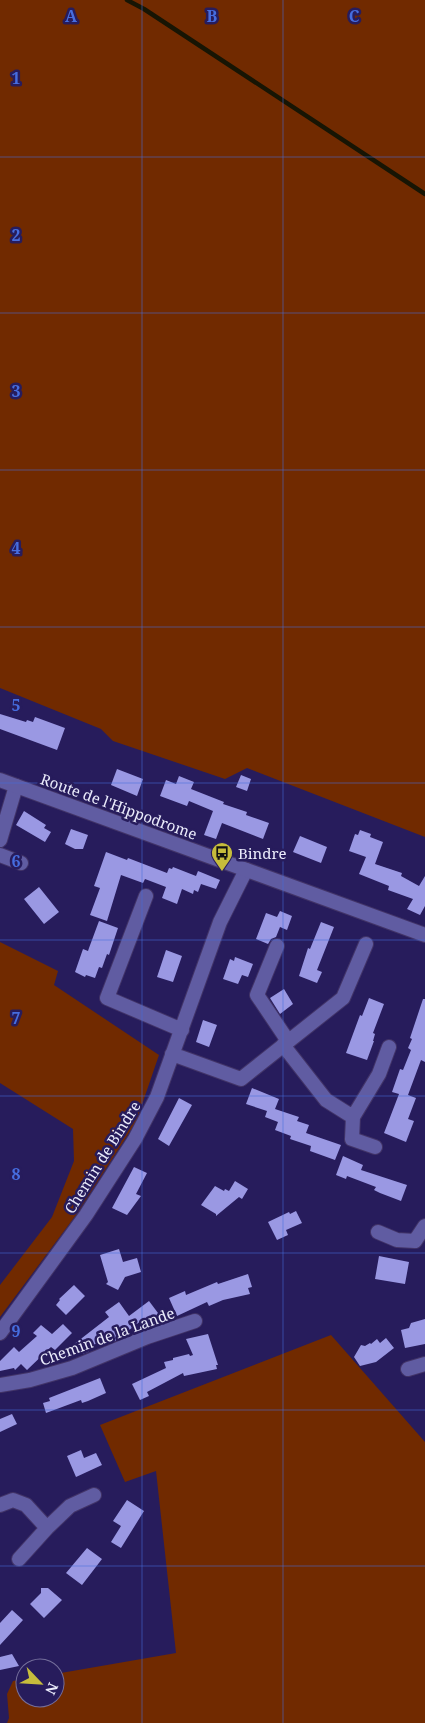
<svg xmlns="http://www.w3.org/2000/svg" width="425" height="1723" font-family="'Noto Serif',serif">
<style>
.green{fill:#712a00}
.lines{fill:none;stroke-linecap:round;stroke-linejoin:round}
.stream{stroke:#171504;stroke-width:4.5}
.building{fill:#9a98e3}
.minor-casing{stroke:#423468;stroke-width:16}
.secondary-casing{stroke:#423468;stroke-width:16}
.minor{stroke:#605ca2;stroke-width:14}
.secondary{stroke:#605ca2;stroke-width:14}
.grid{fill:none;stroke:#466ddf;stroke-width:1;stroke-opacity:0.55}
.labels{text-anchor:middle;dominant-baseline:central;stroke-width:5;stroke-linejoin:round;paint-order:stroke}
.street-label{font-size:15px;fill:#eaebfb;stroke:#271c5c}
.poi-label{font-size:15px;fill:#eaebfb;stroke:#271c5c;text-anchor:start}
.grid-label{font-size:16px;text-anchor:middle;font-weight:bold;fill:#466ddf;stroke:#271c5c;stroke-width:5;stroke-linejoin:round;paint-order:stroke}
</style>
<rect width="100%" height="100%" fill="#271c5c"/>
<!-- green -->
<path class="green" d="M0,0H425V837L247,768L225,779L113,741L101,729L0,688Z
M0,942L58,971L54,985L159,1055L136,1122L76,1215L0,1317V1285L52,1217L74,1161L73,1129L0,1083Z
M331,1335L425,1442V1723H7L9,1718L7,1694L13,1681L25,1679V1698H55V1674L176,1653L156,1471L125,1482L100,1425Z"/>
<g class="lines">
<!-- stream -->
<path class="stream" d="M127,0L144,9L425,194"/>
</g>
<!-- building -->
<path class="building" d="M0,714L26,722L27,720L33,722L35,717L65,728L57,750L0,729Z
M117,769L143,779L137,796L111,785Z
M241,775L251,779L247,791L236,787Z
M179,776L194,782L191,789L224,802L223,804L247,812L246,815L269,823L263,839L222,823L216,839L204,835L213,811L189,801L187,806L160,796L166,780L176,784Z
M24,811L46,825L44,828L51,832L45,842L16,825Z
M71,829L88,835L83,849H75L65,844Z
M360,830L371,834L370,837L383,842L375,864L402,873L401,876L419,886L425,876V906L420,915L407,909L413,899L388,890L389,886L359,874L366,857L349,851L355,834L358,835Z
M300,836L327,847L321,863L293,852Z
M106,852L127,860L128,858L167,873L169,868L172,869L173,867L196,876L198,871L220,880L216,889L201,884L198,892L194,890L193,894L182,889L177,904L162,898L166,887L145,879L143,883L121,875L107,921L90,915L100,888L94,886Z
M39,887L59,912L44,924L24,899Z
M280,911L292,916L287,930L280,927L276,937L271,939L268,944L256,939L266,913L277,917Z
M99,921L118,928L109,955L107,954L102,968L99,967L95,978L86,975L85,977L75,972L83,949L88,951L89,948Z
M321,922L334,927L317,970L322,972L317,983L299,976L308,948L310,949Z
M166,950L182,956L173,982L157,977Z
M235,957L253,964L248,977L242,975L238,984L223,979L230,959L234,961Z
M284,989L293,1004L280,1014L270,998Z
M369,998L384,1004L373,1033L375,1034L373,1041H374L367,1060L346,1053L360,1015L362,1016Z
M423,999H425V1062L421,1060L408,1095L416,1098L408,1119L414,1121L406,1142L384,1133L399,1094L392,1092L400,1069L403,1070L411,1050L408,1048L412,1039L410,1038Z
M203,1020L217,1025L209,1047L196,1042Z
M252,1088L279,1099L275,1109L299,1117L297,1121L309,1125L306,1133L341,1145L335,1160L310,1151L311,1146L290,1139L291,1136L275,1130L278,1122L265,1117L267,1111L246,1104Z
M179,1098L192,1105L169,1146L158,1139Z
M343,1156L363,1165L361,1170L407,1185L401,1201L380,1193L374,1190L376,1187L347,1176L346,1179L336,1175Z
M134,1167L147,1173L136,1194L141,1196L127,1215L112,1208Z
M235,1181L248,1189L242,1199L239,1197L216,1216V1214L201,1205L215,1186L224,1191L225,1189L229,1191Z
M296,1211L302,1223L286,1230L288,1235L277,1240L268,1222L289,1212L290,1214Z
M119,1249L123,1262L137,1258L141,1272L125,1277L118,1290L106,1284L108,1282L100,1255Z
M379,1256L409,1262L405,1284L375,1279Z
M248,1274L252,1287L248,1288L250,1294L223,1300L209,1306L207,1302L177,1316L169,1298L185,1291L186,1295L217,1282L218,1284Z
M74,1285L85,1296L66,1315L56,1305L60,1300L59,1299Z
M149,1301L161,1317L147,1326L142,1320L115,1341L103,1346L99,1340L88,1352L82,1354L73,1345L109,1317L105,1312L119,1302L129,1316Z
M425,1319V1344L405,1348L401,1330L409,1328L411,1323Z
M63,1324L72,1333L55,1350L51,1347L27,1370L21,1364L15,1370L14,1368L0,1371V1361L14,1347L19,1352L37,1336L33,1333L41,1325L52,1334Z
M208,1334L218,1365H216L217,1369L184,1376L183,1373L147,1392L149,1396L140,1400L132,1384L166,1368L164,1362L173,1360V1358L189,1354L190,1356L193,1355L186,1339Z
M386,1338L394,1348L376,1362L360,1366L354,1357L361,1345L365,1346L370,1343L371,1344L377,1339L380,1343Z
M100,1378L106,1393L88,1401L82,1403L81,1400L46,1413L43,1403L50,1401L49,1398Z
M12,1414L17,1424L0,1432V1419Z
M81,1450L84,1458L96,1453L102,1465L76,1477L67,1456Z
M127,1500L144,1511L121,1548L111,1542L121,1526L113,1521Z
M87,1548L102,1559L82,1585L66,1573Z
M41,1588H48L62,1600L44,1618L30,1604L41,1593Z
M12,1610L23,1620L0,1645V1623Z
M12,1654L19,1666L0,1670V1657Z"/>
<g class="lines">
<!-- minor casing -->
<g class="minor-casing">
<path id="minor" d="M0,840L16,786
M0,855L21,863
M146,896L107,998L182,1030
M277,946L257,995L288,1041
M283,1045L326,1100L353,1117L352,1139L375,1147
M172,1054L241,1079L343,998L366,944
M353,1117L379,1074L389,1047
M378,1232L397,1240L415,1241L425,1226
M0,1333L86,1215L135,1139L157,1097L220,922L246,870
M408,1369L425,1364
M0,1385L30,1380L72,1368L147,1337L195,1321
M0,1505L13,1500L26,1505L47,1528
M19,1559L47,1528L70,1506L94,1495"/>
</g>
<!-- secondary casing -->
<g class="secondary-casing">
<path id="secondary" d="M0,780L425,935"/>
</g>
<!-- minor -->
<use href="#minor" class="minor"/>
<!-- secondary -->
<use href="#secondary" class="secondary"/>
</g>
<!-- grid -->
<path class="grid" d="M142,0V1723M283,0V1723M0,157H425M0,313H425M0,470H425M0,627H425M0,783H425M0,940H425M0,1096H425M0,1253H425M0,1410H425M0,1566H425"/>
<!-- icons -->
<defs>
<g id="bus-pin" transform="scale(1.125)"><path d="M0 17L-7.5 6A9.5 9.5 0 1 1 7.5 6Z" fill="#c6bc3c" stroke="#271c5c"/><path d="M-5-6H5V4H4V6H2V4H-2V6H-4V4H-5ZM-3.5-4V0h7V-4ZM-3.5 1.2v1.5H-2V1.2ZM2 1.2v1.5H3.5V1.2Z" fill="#111"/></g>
</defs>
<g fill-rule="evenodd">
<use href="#bus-pin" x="222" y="853"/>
</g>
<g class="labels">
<!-- street labels -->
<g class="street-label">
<text transform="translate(119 806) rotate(20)">Route de l'Hippodrome</text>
<text transform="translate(102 1157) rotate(-58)">Chemin de Bindre</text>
<text transform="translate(107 1336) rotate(-20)">Chemin de la Lande</text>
</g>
<!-- poi labels -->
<g class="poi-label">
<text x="238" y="853">Bindre</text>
</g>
</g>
<g class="grid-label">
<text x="71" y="22">A</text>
<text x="212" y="22">B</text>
<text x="354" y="22">C</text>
<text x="16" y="84">1</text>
<text x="16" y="241">2</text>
<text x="16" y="397">3</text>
<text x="16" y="554">4</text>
<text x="16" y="711">5</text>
<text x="16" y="867">6</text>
<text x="16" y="1024">7</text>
<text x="16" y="1180">8</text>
<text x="16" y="1337">9</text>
</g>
<!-- north arrow -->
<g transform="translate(40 1683) rotate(115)"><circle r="24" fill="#271c5c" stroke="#756f9c"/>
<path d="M0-4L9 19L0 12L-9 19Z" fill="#c6bc3c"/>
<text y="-8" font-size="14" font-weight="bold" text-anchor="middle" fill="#eaebfb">N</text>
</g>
</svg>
